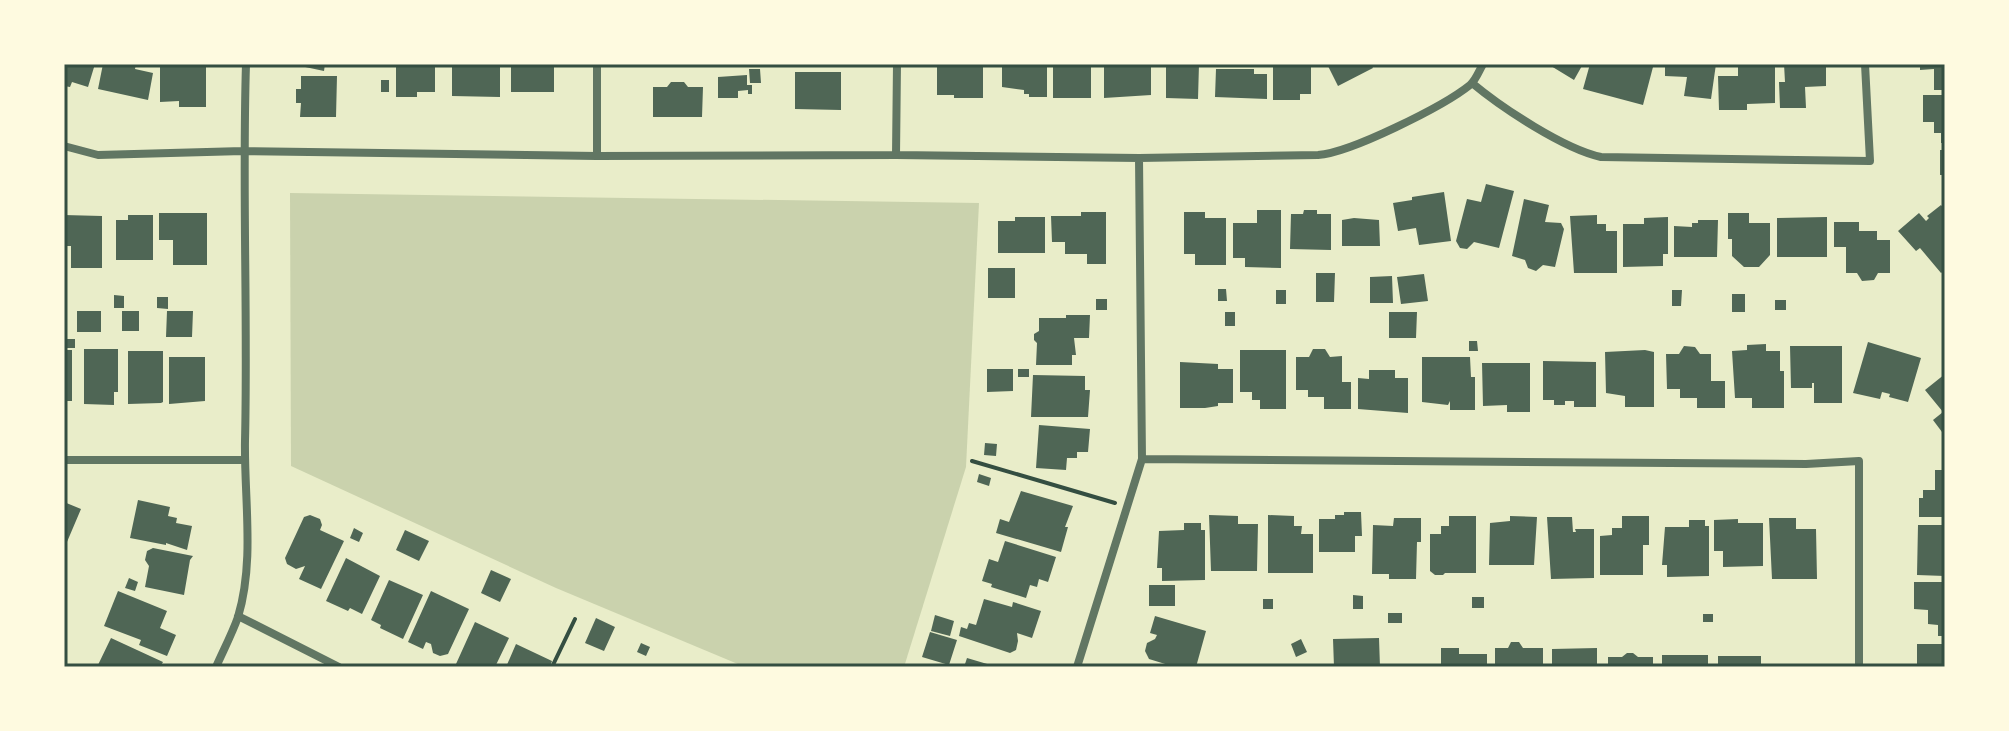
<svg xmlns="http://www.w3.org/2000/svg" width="2009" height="731" font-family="Commissioner,sans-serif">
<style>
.green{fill:#cad2ad}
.building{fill:#4f6655}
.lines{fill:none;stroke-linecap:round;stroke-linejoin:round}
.path{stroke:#344e41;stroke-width:4}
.minor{stroke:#617663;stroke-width:8}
.neatline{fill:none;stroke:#344e41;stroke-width:3}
</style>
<rect width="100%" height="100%" fill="#e9edc9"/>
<!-- green -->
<path class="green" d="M290,193L979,203L966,467L904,667H745L556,588L291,466Z"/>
<!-- building -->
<path class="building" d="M64,64H95L88,87L72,82L70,87L64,86Z
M103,64H136L135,69L153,73L148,100L98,89Z
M160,64H206V107H179V101L160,102Z
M291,64H325L324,71Z
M396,64H435V92H417V97H396Z
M452,64H500V97L452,96Z
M511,64L554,66V92H511Z
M937,64H983V98H954V95H937Z
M1002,64H1047V97H1029V94H1024V90L1002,87Z
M1053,64H1091V98H1053Z
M1104,64H1151V95L1104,98Z
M1166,64H1199L1198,99L1166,98Z
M1273,64H1311V94H1300V100H1273Z
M1327,64H1371L1373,68L1338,86Z
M1552,64H1583L1574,80L1551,66Z
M1590,64H1643L1653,67L1643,105L1583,89Z
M1665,64H1716L1711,99L1684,96L1687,77L1665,76Z
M1738,64H1775V103L1747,104V110H1719L1718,76H1738Z
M1784,64H1826V86L1805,87L1806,108H1780L1779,82H1785Z
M1920,64H1945V90H1934V69L1920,70Z
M749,69H760L761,83H750Z
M1216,69H1254V74H1267V99L1215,97Z
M795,72H841V110L795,109Z
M747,75V85H752V94H748V90L738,91V98H718V77Z
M301,76H337L336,117H300L301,103H296V89H301Z
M381,80H389V92H381Z
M671,82H684L688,87H703L702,117H653V87H667Z
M1923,95H1945V143H1941V133H1934V122H1923Z
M1940,150H1945V175H1940Z
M1486,184L1514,191L1499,248L1474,242L1467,249L1460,248L1456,241L1467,199L1481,202Z
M1444,192L1451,241L1419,245L1416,228L1398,231L1393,203L1412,200V197Z
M1524,199L1549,205L1545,222L1561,223L1564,229L1555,267L1543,265L1536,271L1528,268L1525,260L1512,256Z
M1941,205L1945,210V270L1941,273L1920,248L1916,251L1898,231L1919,213L1926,221L1929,218L1927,216Z
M1257,210H1281V268L1245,267V258H1233V223H1257Z
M1304,210H1317V214H1331V250L1290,249L1291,214H1303Z
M1081,212H1106V264H1087V254H1065V242H1052L1051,216H1081Z
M1184,212H1205V218H1226V265H1195V254H1184Z
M159,213H207V265H173V240H159Z
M1728,213H1749V223H1770V255L1759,267H1744L1732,256V239H1728Z
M64,215L102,216V268H71V246H64Z
M128,215H153V260H116V220H128Z
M1597,215V224H1606V231H1617V273H1574L1570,216Z
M1015,217H1045V253H998V221H1015Z
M1668,217V254H1663V266L1623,267V224H1644V218Z
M1827,217V257H1777V218Z
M1354,218L1379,220L1380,246H1342V220Z
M1698,220H1718L1717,257H1674V226L1692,227V223H1698Z
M1834,222H1859V231H1877V240H1890V273H1878L1874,280L1862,281L1857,273H1846V247H1834Z
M988,268H1015V298H988Z
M1316,273H1335L1334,302H1316Z
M1424,274L1428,301L1401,304L1397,277Z
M1392,276L1393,303H1370V277Z
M1218,289H1226L1227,301H1218Z
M1276,290H1286V304H1276Z
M1672,290H1682L1681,306H1672Z
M1732,294H1745V312H1732Z
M114,295L124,296V308H114Z
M157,297H168V309L157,308Z
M1096,299H1107V310H1096Z
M1775,300H1786V310H1775Z
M77,311H101V332H77Z
M122,311H139V331H122Z
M167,311H193L192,337H166Z
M1225,312H1235V326H1225Z
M1389,312H1417L1416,338H1389Z
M1066,315H1090L1089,338H1074L1076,355H1072V365H1036L1037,343L1034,340V334L1039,331V318H1066Z
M66,339H75V348H66Z
M1469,341H1477L1478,351H1469Z
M1868,342L1921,358L1908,402L1889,397L1890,394L1882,392L1880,399L1853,393Z
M1766,344V351H1780V371H1784V408H1752V398H1735L1732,351L1747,350V345Z
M1684,346L1695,347L1700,354H1711V381H1725V408H1697V398H1680V389H1667L1666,354H1679Z
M1790,346H1842V403H1814V383H1812V388H1791Z
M84,349H118V392H114V405L84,404Z
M1313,349H1325L1330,357L1342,356V382H1351V409H1324V397H1308V390H1296V357H1309Z
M64,350H72V401H64Z
M1240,350H1286V409H1260V400H1252V392H1240Z
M1645,350L1654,352V407H1625V396L1606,393L1605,352Z
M128,351H163V402L161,403L128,404Z
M169,357H205V401L169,404Z
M1422,357H1470L1471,377H1475V410H1450V401L1448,405L1422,402Z
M1543,361L1596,362V407H1574V401H1565V405H1554V400H1543Z
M1180,362L1218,364V369H1233V403H1218V406L1205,408H1180Z
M1482,363H1530V412H1507V405L1483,406Z
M987,369H1013V391L987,392Z
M1018,369H1029V377H1018Z
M1369,370H1395V378H1408V413L1358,409V378L1369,379Z
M1945,374V436L1933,420L1943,412L1925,390Z
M1033,375L1085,376V390H1090L1088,417H1031Z
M1039,425L1090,429L1088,452H1077V458H1067L1066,470L1036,468Z
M985,443L997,444L996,456L984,455Z
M1935,470H1945V517H1919V498H1923V490H1935Z
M979,474L991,478L989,486L977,482Z
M1021,491L1073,506L1065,527H1068L1061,552L996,533L1000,519L1009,522Z
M138,500L170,507L168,516L177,518L176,523L192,526L187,550L166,543V545L130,538Z
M64,502L81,509L64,549Z
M1344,512H1361L1362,536H1355V552H1319V519H1335V515H1344Z
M310,515L320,519L322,525L320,530L344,541L321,589L299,579L305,566L296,569L287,564L285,558L304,517Z
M1209,515L1238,516V524H1258L1257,571H1211Z
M1268,515L1294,516V526H1302L1301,534H1313V573H1268Z
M1449,516H1476V573H1445L1443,575H1435L1430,571V534H1441V526H1449Z
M1510,516L1537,517L1534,565H1489L1490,523L1510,521Z
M1622,516H1649V545H1643V575H1600V536L1612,535V528H1622Z
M1547,517H1572L1573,532H1576L1575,529H1594V578L1551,579Z
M1394,518H1421V542H1417L1416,579H1389V574H1372L1373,525L1393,526Z
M1769,518H1796V529H1816L1817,579H1772Z
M1738,519V523H1763V566L1723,567V551H1714V520Z
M1689,520H1705V526H1709V576L1667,577V565H1662L1665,527H1689Z
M1184,523H1201V530H1205V580L1162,581V568H1157L1159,531L1184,530Z
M1918,525H1945V576L1917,575Z
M354,528L363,533L359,542L350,538Z
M405,530L429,541L419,561L396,550Z
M1005,541L1056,557L1048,582L1039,579L1037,587L1030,585L1026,598L991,587L992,584L982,581L989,559L998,562Z
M153,548L193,556L190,560L184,595L145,587L149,566L145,560L147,551Z
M346,558L380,576L362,614L350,608L348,611L326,601Z
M491,570L511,579L500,602L481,593Z
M129,578L138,582L135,591L125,588Z
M389,580L423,595L403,639L380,628L381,625L371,620Z
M1914,582H1945V636H1938V625L1928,624V610L1914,609Z
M1149,585H1175V606H1149Z
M118,591L167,611L160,628L176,635L167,656L139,645L141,640L104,626Z
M431,591L469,609L448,654L440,656L433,653L431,644L426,642L423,649L408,642Z
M1353,595L1363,596V609H1353Z
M1472,597H1484V608H1472Z
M984,599L1012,607L1013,602L1041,611L1032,638L1017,633L1018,641L1016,650L1010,653L959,636L961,627L967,629L969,623L976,625Z
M1263,599H1273V609H1263Z
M1388,613H1402V623H1388Z
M1703,614H1713V622H1703Z
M935,615L954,621L950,636L931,631Z
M1155,616L1206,631L1196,667H1175L1149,659L1145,651L1147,643L1155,639L1157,635L1150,633Z
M596,618L615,627L604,651L585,643Z
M475,622L509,638L495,667H462L456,664Z
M930,632L957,640L949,665L922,657Z
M111,638L163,662L160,667H97Z
M1379,638L1380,667H1334L1333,639Z
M1301,639L1307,652L1296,657L1291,644Z
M1511,642H1519L1523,648H1543V667H1495V648H1508Z
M641,643L650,647L646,656L637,652Z
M516,644L552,661L550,667H506Z
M1917,644H1945V667H1917Z
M1441,648H1459V654H1487V667H1441Z
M1597,648V667H1552V649Z
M1627,653H1633L1638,657H1653V667H1608V657H1622Z
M1662,655H1708V667H1662Z
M1718,656H1761V667H1718Z
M967,658L994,666V667H964Z
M1390,664H1434V667H1390Z"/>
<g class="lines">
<!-- path -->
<path class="path" d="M972,461L1115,503
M552,667L575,619"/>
<!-- minor -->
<path class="minor" d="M1472,83C1502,108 1564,149 1601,157L1870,161L1865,64
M64,146L98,155L243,151L597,156L896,155L1139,158L1318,155C1350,153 1444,106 1470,85C1476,80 1479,71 1483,64
M896,155L897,64
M597,156V64
M1142,459L1806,464L1859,461V667
M64,460H245
M238,616L339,667
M216,667C223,651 232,634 238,617C255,561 244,498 245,441C248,315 242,190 246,64
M1077,667L1142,459L1139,158"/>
</g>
<!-- border -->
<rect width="2009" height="731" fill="none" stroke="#fefae0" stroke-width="132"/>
<rect x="66" y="66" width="1877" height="599" class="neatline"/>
</svg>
